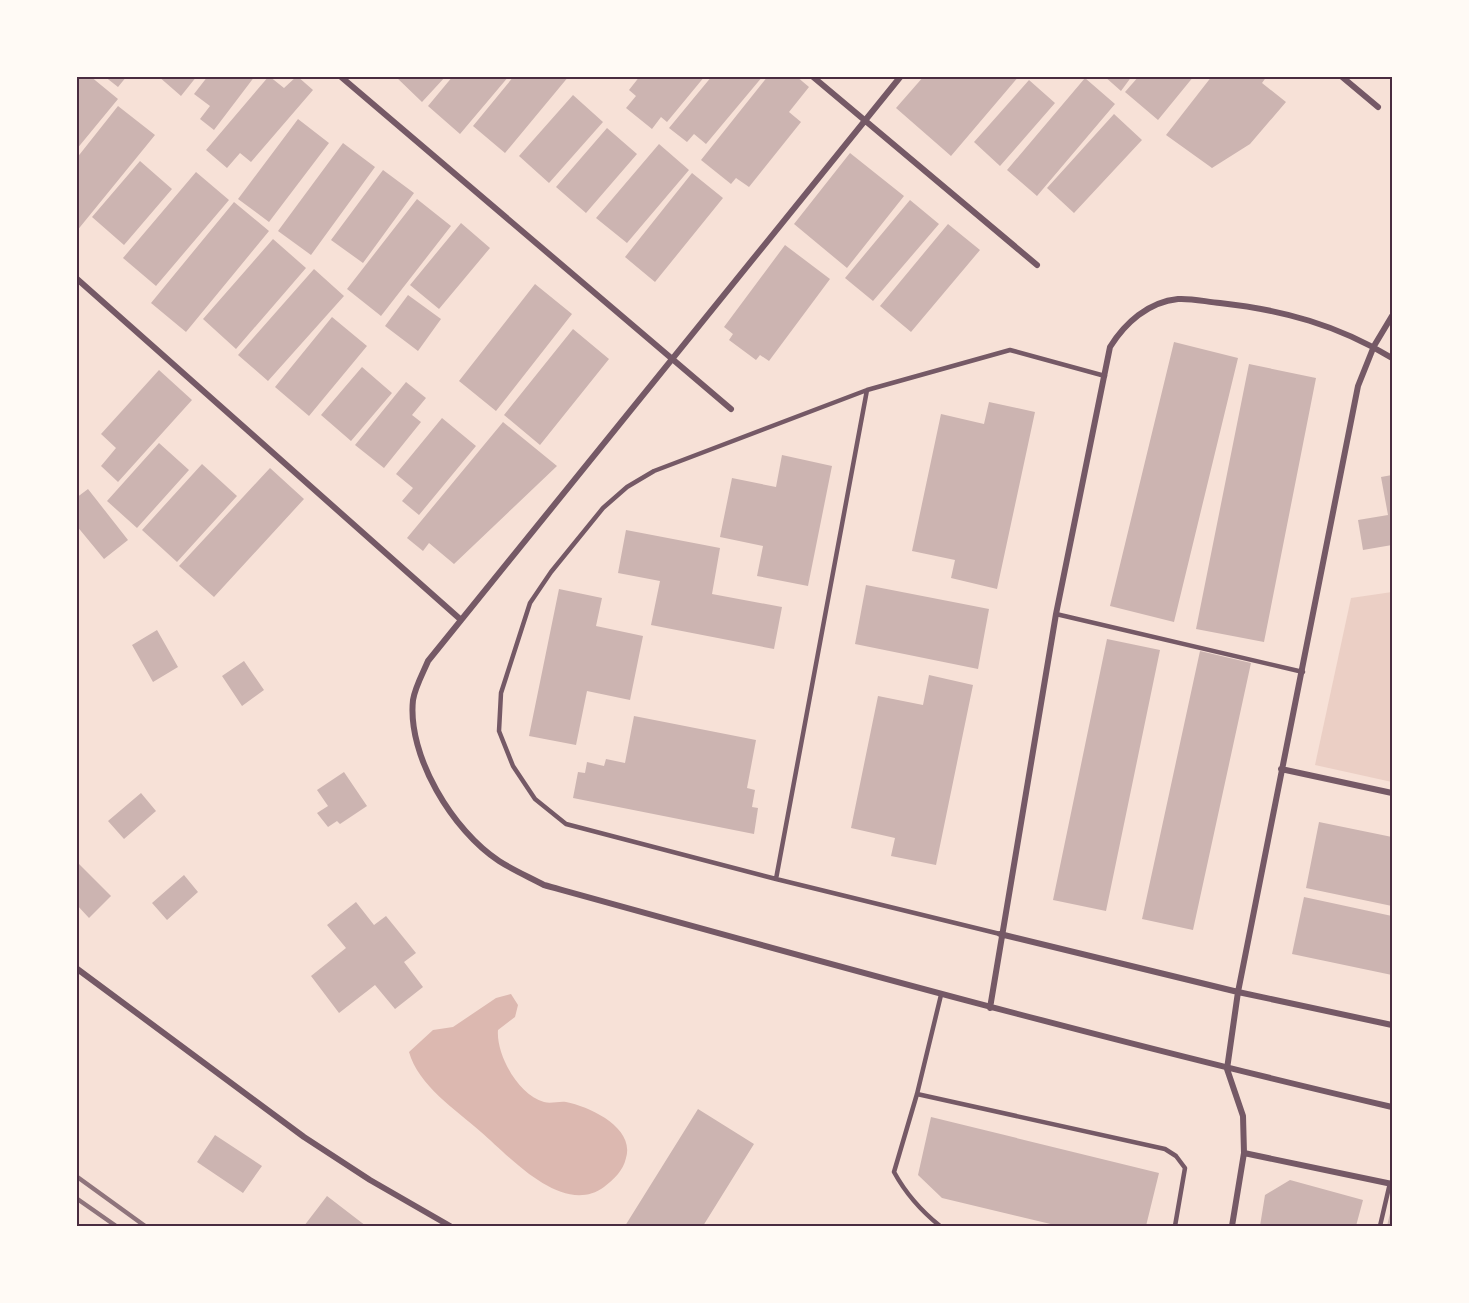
<svg xmlns="http://www.w3.org/2000/svg" width="1469" height="1303" font-family="Raleway,sans-serif">
<style>
.green{fill:#ebcfc5}
.water{fill:#dcb8b0}
.building{fill:#ccb4b1}
.lines{fill:none;stroke-linecap:round;stroke-linejoin:round}
.service{stroke:#755966;stroke-width:4.5}
.minor{stroke:#755966;stroke-width:6}
.rail{stroke:#8f747c;stroke-width:4.5}
.neatline{fill:none;stroke:#4a2c40;stroke-width:2}
</style>
<rect width="100%" height="100%" fill="#f7e1d7"/>
<!-- green -->
<path class="green" d="M1392,592V782L1315,765L1351,598Z"/>
<!-- water -->
<path class="water" d="M511,994L518,1005L515,1017L498,1030C496,1054 518,1095 544,1102C551,1104 559,1101 566,1102C591,1107 635,1128 626,1158C623,1171 614,1179 604,1187C563,1217 510,1157 481,1132C456,1110 418,1085 409,1052L433,1030L453,1027L496,998Z"/>
<!-- building -->
<path class="building" d="M76,76H90L118,99L76,150Z
M104,76H127L118,87Z
M158,76H197L181,96Z
M208,76H255L214,130L200,119L210,106L194,94Z
M269,76L284,88L297,76L313,90L251,162L240,153L227,168L206,150Z
M395,76H446L422,102Z
M453,76H509L460,134L428,106Z
M514,76H569L505,153L473,126Z
M640,76H705L667,122L661,117L652,129L626,108L636,96L629,90Z
M712,76H763L706,144L694,134L687,142L669,128Z
M768,76H796L809,87L789,112L801,122L749,187L736,178L731,184L701,160Z
M924,76H1019L951,156L896,108Z
M1104,76H1132L1121,91Z
M1139,76H1194L1158,120L1125,92Z
M1212,76H1267L1262,83L1286,102L1250,144L1212,168L1166,135Z
M1085,78L1115,104L1037,196L1007,170Z
M1029,80L1055,103L1000,166L974,142Z
M573,95L603,122L549,183L519,156Z
M118,106L155,135L76,232V159Z
M1114,114L1142,140L1074,213L1047,188Z
M298,119L329,143L269,222L238,199Z
M607,128L637,154L586,213L556,187Z
M343,143L375,167L311,255L278,231Z
M659,144L689,170L627,243L596,218Z
M850,153L904,196L847,268L794,224Z
M140,161L172,189L124,245L92,217Z
M383,170L414,193L363,263L331,240Z
M196,172L229,200L156,286L123,258Z
M692,173L723,198L655,282L625,257Z
M417,199L451,226L381,316L347,289Z
M910,200L939,224L873,301L845,278Z
M234,202L269,231L186,332L151,303Z
M461,223L490,248L439,309L410,285Z
M948,224L980,250L911,332L880,306Z
M273,239L306,268L236,349L203,319Z
M785,245L830,279L769,361L760,355L756,360L729,340L733,334L724,327Z
M314,269L344,296L268,381L238,355Z
M535,284L572,314L496,411L459,381Z
M408,295L441,319L418,351L385,326Z
M332,317L367,346L309,416L275,387Z
M573,329L609,359L540,445L504,415Z
M1174,342L1238,358L1174,622L1110,606Z
M1249,364L1316,378L1264,642L1196,629Z
M362,367L392,393L351,441L321,415Z
M159,370L192,400L118,482L101,466L116,448L101,434Z
M406,382L426,398L412,415L421,422L384,468L355,445Z
M989,402L1035,412L997,589L951,578L955,560L912,551L941,414L984,424Z
M442,418L476,446L419,515L402,501L413,488L396,474Z
M503,422L557,466L454,564L429,543L423,551L407,538Z
M159,443L189,470L137,528L107,501Z
M782,455L832,466L808,586L757,576L763,546L720,537L732,478L776,487Z
M202,464L237,496L177,562L142,530Z
M270,468L304,499L214,597L179,566Z
M1392,475V545L1363,550L1358,520L1388,515L1381,477Z
M88,489L128,540L104,559L76,525V498Z
M626,530L720,548L712,594L782,607L774,649L651,625L660,581L618,573Z
M866,585L989,609L978,669L855,644Z
M559,589L602,598L596,626L643,636L630,700L587,691L576,745L529,736Z
M157,630L178,667L153,682L132,645Z
M1107,639L1160,650L1106,911L1053,900Z
M1200,651L1251,663L1193,930L1142,919Z
M244,661L264,690L242,706L222,676Z
M929,675L973,685L936,865L891,856L895,838L851,828L878,696L923,705Z
M634,716L756,740L747,788L755,790L752,807L758,808L754,834L573,798L578,772L585,773L587,762L604,766L606,759L625,763Z
M344,772L367,806L340,824L337,821L328,827L317,813L328,806L317,790Z
M141,793L156,811L124,839L108,821Z
M1319,822L1392,837V906L1306,888Z
M76,861L111,896L89,918L76,904Z
M184,875L198,892L167,920L152,903Z
M1304,897L1392,916V975L1292,954Z
M356,902L374,925L386,916L416,953L404,962L423,987L395,1009L375,985L339,1013L311,976L346,948L327,925Z
M698,1109L754,1144L703,1226H625Z
M931,1117L1159,1173L1146,1226H1059L942,1198L918,1175Z
M215,1135L262,1166L243,1193L197,1162Z
M1290,1180L1363,1200L1356,1226H1260L1265,1195Z
M327,1196L366,1226H304Z
M1392,1205V1226H1387Z"/>
<g class="lines">
<!-- service -->
<path class="service" d="M1056,614L1303,672
M776,879L566,824L535,799L513,766L499,731L501,693L530,603L551,572L603,508L627,487L654,471L867,390
M1000,934L776,879L867,390L1010,350L1105,376
M917,1094L1165,1149L1176,1156L1185,1168L1175,1226
M940,1226C920,1210 906,1194 894,1172L917,1094L941,995
M1380,1226L1390,1183"/>
<!-- minor -->
<path class="minor" d="M340,76L731,409
M812,76L1037,265
M901,76L428,661C423,673 415,687 413,700C407,756 453,831 499,861C513,870 529,877 544,885C826,963 1107,1041 1392,1107
M1341,76L1378,107
M76,278L460,619
M1281,769L1392,793
M1000,934L1238,992L1392,1025
M76,968L304,1137L370,1180L450,1226
M990,1008L1056,614L1110,347C1125,323 1148,302 1178,299C1191,298 1207,302 1220,303C1283,310 1338,325 1392,358
M1244,1153L1392,1184
M1232,1226L1244,1153L1243,1116L1227,1069L1238,992L1358,386L1374,346L1392,316"/>
<!-- rail -->
<path class="rail" d="M76,1176L145,1226
M76,1198L116,1226"/>
</g>
<!-- border -->
<rect width="1469" height="1303" fill="none" stroke="#fffaf5" stroke-width="156"/>
<rect x="78" y="78" width="1313" height="1147" class="neatline"/>
</svg>
